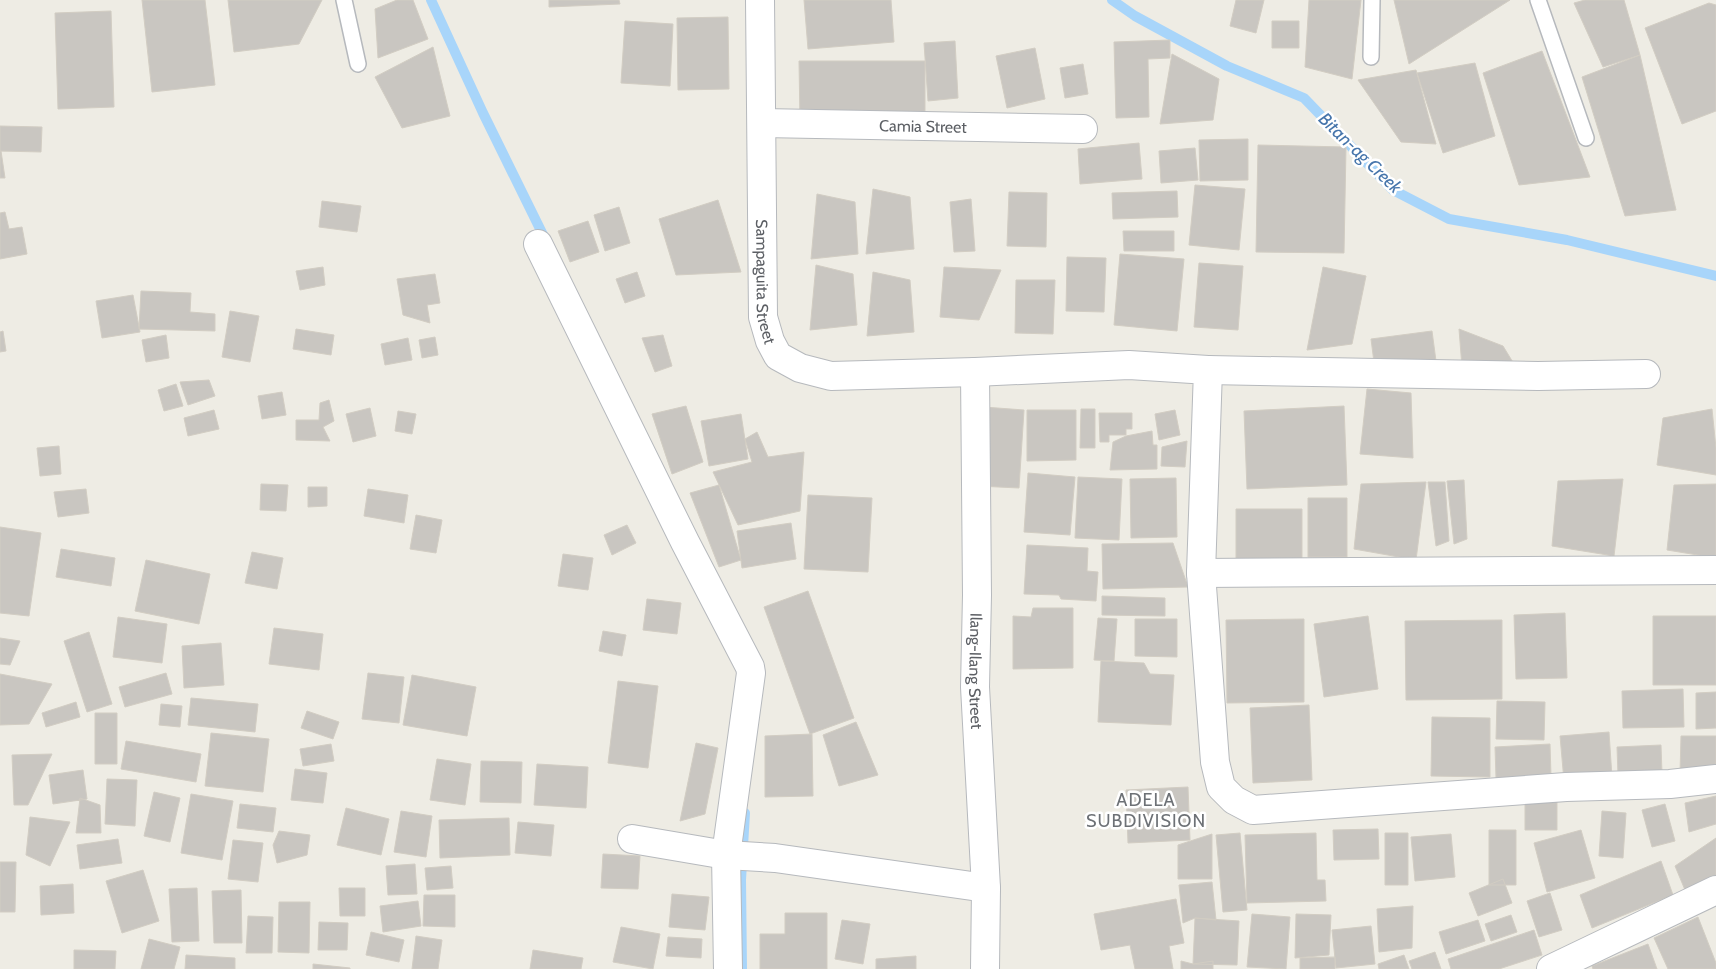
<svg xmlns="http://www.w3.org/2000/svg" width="1716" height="969" font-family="Cabin,sans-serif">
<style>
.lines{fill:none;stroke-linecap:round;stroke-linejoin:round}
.stream{stroke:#a8d5fa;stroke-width:10}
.building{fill:#c9c6c1;stroke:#d2cdc3}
.lane-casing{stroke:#b6b9bd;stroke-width:18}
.street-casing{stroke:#b6b9bd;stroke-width:30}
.lane{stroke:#fff;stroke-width:15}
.street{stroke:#fff;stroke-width:28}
.labels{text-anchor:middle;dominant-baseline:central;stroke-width:5;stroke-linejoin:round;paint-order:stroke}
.street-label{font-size:16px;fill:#5c5f64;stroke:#fff}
.water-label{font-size:18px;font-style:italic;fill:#4675ab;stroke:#fff}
.neighbourhood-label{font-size:18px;letter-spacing:1px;fill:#6d7176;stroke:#fff}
</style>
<rect width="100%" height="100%" fill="#eeece4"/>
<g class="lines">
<!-- stream -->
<path class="stream" d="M431,0L483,113L547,243
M1112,0L1135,16L1227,66L1304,98L1393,190L1449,219L1567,240L1716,276
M742,969L741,880L745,813"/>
</g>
<!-- building -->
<path class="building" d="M142,0H205L215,85L152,92Z
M228,0H322L299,44L234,52Z
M397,0H413L428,39L378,58L375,9Z
M549,0H619L620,4L549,7Z
M804,0H891L894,42L808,49Z
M1236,0H1264L1256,33L1230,26Z
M1309,0H1361L1352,79L1305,67Z
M1394,0H1510L1409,64Z
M1585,0H1624L1640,55L1603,67L1574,3Z
M1709,3L1716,5V111L1682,124L1645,28Z
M111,11L114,107L58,109L55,13Z
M728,17L729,89L678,90L677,18Z
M625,21L673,24L670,86L621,83Z
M1272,21H1299V48H1272Z
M1170,40V58L1148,59L1149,117L1116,118L1114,42Z
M955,41L958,98L928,101L924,43Z
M433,47L450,116L402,128L375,77Z
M1035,48L1045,99L1007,108L996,56Z
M1542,51L1590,177L1519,185L1483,73Z
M1172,54L1219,79L1213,120L1160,124Z
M1640,55L1676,210L1625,216L1582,77Z
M799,61H925V122L800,121Z
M1475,63L1495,136L1443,153L1417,73Z
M1083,64L1088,94L1065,98L1060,68Z
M1416,70L1436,144L1401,142L1358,80Z
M0,126L42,127L41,152L0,151Z
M1248,139V180L1200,181L1199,140Z
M1139,143L1142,179L1080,184L1078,149Z
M1258,145L1346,147L1344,253L1256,252Z
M1195,148L1198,180L1161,183L1159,151Z
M0,151H1L5,178H0Z
M1195,185L1245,189L1239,250L1189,245Z
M873,189L910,197L914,249L866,254Z
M1177,191L1178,217L1113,219L1112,193Z
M1009,192L1047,193L1046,247L1007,246Z
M817,194L855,202L858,254L811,259Z
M971,199L975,251L954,252L950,202Z
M718,200L741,272L676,275L659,219Z
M322,201L361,206L357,232L319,227Z
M619,207L630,243L605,251L594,215Z
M5,212L9,229L22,227L27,254L0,259V213Z
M588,221L599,252L570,262L558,231Z
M1123,231H1174V251H1124Z
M1120,254L1184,259L1177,331L1114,325Z
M1067,257L1106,258L1104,312L1066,311Z
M1199,263L1243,266L1238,330L1194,327Z
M816,265L853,274L857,325L810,330Z
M323,267L325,285L300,290L296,271Z
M944,267L1001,270L979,320L940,317Z
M1323,267L1366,276L1352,344L1307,350Z
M637,272L645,296L625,303L616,279Z
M873,272L910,280L914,332L867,336Z
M435,274L440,303L427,305L430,323L403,315L397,279Z
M1016,280H1055L1053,334L1015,333Z
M141,291L191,293L190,312L215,314V331L139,329Z
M133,295L140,332L102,338L96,301Z
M230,311L259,316L250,362L222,357Z
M296,329L334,335L331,355L293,349Z
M1459,329L1503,346L1514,364L1462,367Z
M3,331L6,351L0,352V332Z
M1432,331L1436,361L1375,370L1371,339Z
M166,335L169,358L146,362L142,340Z
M663,335L672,366L655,372L642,338Z
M435,337L438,355L422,358L419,340Z
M408,338L412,360L385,365L381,344Z
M209,380L215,396L188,405L180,382Z
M176,384L183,406L164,411L158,390Z
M1367,389L1411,393L1413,458L1360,454Z
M282,392L286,415L262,419L258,396Z
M329,400L334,421L323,427L330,441L296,440V420H319L320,403Z
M686,406L703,462L672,474L652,414Z
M1344,406L1347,485L1247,489L1244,411Z
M984,407L1024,410L1019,488L978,486Z
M370,408L376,436L353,442L346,414Z
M1081,409H1095V448H1080Z
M1712,409L1716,448V475L1657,465L1663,418Z
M214,410L219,429L188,436L184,418Z
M1027,410H1076V460L1027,461Z
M1175,410L1180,435L1159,440L1155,414Z
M398,411L416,414L412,434L395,431Z
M1099,413H1132V429H1126V435H1109V442H1100Z
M741,414L748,459L709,466L701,421Z
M1152,431L1153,445H1157V469L1110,470L1113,442L1126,436Z
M757,432L768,457L804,452L800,511L738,525L713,472L752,462L745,439Z
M1187,441L1185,467L1161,466L1162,447Z
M59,446L61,474L40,476L37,448Z
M1028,473L1075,477L1070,535L1024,532Z
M1078,477L1122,479L1119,540L1075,538Z
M1176,478L1177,537L1131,538L1130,479Z
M1623,479L1614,556L1552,546L1558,481Z
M1464,480L1467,539L1454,544L1447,481Z
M1426,482L1416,560L1354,549L1361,484Z
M1428,482H1445L1449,541L1436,546Z
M261,484L288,485L286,511L260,510Z
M1716,484V558L1667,550L1674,485Z
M719,485L741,560L719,567L690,493Z
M308,487H327V506L308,507Z
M86,489L89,513L58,517L54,492Z
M368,489L408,495L404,523L364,516Z
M808,495L872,498L868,572L804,569Z
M1308,498H1347V557H1308Z
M1236,509H1302V559H1236Z
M416,515L442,520L436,553L410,549Z
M791,523L796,559L742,568L737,531Z
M627,525L636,543L612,555L604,535Z
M0,527L41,533L29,616L0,613Z
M1173,543L1188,587L1103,589L1102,544Z
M1027,545L1088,548L1087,571L1098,572L1096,601L1061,599L1059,595L1024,594Z
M61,549L115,558L111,586L56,577Z
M252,552L283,558L277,589L245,583Z
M563,554L593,558L588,590L558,586Z
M146,560L210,574L199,624L135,611Z
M808,591L854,718L810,734L764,607Z
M1102,596L1165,598V616L1102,615Z
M647,599L681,603L677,634L643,630Z
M1033,608H1073V668L1013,669V616L1031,617Z
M1565,613L1567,678L1516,679L1514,615Z
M1368,616L1378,689L1324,697L1314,624Z
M1653,616H1716V685H1653Z
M118,617L167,624L162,663L113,657Z
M1098,618L1117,619L1114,661L1094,660Z
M1135,619H1177V657L1135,656Z
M1304,619V702L1227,703L1226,620Z
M1502,620V699L1406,700L1405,621Z
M274,628L323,634L319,670L269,664Z
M603,631L626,635L622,656L599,651Z
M89,632L112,704L87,712L64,641Z
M0,638L20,641L10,665L0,664Z
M221,643L224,685L184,688L182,646Z
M1101,661L1144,663L1150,674L1174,675L1171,725L1098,722Z
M166,673L172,694L125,707L119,687Z
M368,673L404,677L399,723L362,719Z
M0,674L52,684L29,724L0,725Z
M412,675L476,687L467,736L403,725Z
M618,681L658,686L648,768L608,763Z
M1683,689L1684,727L1623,728L1622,691Z
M1716,692V728L1696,729V693Z
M191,698L258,704L255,732L188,725Z
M1497,701L1545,702L1544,740L1496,739Z
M76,702L80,717L46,727L42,713Z
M161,704L182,706L180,727L159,725Z
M1309,705L1312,780L1253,783L1250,708Z
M307,711L339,722L333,739L301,728Z
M95,713H117V764H95Z
M1432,717L1490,718V777L1431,776Z
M856,722L878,775L839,786L823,735Z
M1609,732L1612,777L1564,781L1560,736Z
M211,733L269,739L263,792L205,786Z
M812,734L813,796L765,797V736Z
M1681,736H1716V774H1680Z
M126,741L201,754L196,782L121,769Z
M696,743L718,748L705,814L680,821Z
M331,744L334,761L303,766L300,749Z
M1550,744L1551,776L1496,778L1495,747Z
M1661,745L1662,773L1618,775L1617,747Z
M52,754L28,805H14L12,755Z
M437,759L471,764L465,805L430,800Z
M481,761L522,762L521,803L480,802Z
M537,764L588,767L586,808L534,805Z
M295,769L327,773L323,803L291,800Z
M83,770L87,799L53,804L49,775Z
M107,779L137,780L135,826L105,824Z
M1188,787L1190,840L1128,843L1126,790Z
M154,792L180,798L170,842L144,836Z
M191,794L233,801L222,860L181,853Z
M1716,796V824L1689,832L1685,803Z
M80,798L100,805L101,833H76Z
M1525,801H1557V830H1525Z
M240,804L276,808L273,832L237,828Z
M1665,804L1675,841L1652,847L1642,810Z
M346,808L389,819L381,855L337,845Z
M401,811L432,816L426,857L394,852Z
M1602,811L1626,813L1623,858L1599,856Z
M30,817L70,822L50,866L26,855Z
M509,818L510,855L440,858L439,820Z
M518,822L554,825L551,856L515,853Z
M1378,829L1379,859L1334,860L1333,830Z
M1489,830H1516V885H1489Z
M1581,830L1595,878L1547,892L1534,843Z
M279,831L310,835L307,855L277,863L273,845Z
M1240,833L1247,910L1223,912L1216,835Z
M1316,833L1317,880H1325L1326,901L1247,903L1245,835Z
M1385,833H1408V885H1385Z
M1212,834V879H1178V845Z
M1451,834L1455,877L1415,881L1411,837Z
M1716,838V877L1685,890L1675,866Z
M118,839L122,863L80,869L77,845Z
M233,840L263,843L258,882L228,879Z
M603,854L640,856L638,889L601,888Z
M1661,861L1673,895L1592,928L1580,895Z
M0,862H16L15,912H0Z
M415,864L417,894L388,895L386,866Z
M451,866L453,888L427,890L425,868Z
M143,870L159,921L122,933L106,881Z
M1503,879L1512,903L1478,916L1469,893Z
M1212,882L1216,920L1195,918L1183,923L1179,885Z
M73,884L74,913L41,915L40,886Z
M197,888L199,941L172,942L169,889Z
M339,888H365V916H340Z
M241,890L242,943H214L212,891Z
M1550,893L1562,930L1539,937L1527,901Z
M672,894L709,897L705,930L669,927Z
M424,895H455V927L423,926Z
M1176,899L1184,943L1169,946L1173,969H1135L1130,945L1101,950L1094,914Z
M418,901L421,926L383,932L380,906Z
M279,902H310L309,953L278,952Z
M1413,906L1412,948L1379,952L1377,909Z
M785,913H827V969H760V934H785Z
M1252,914L1290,917L1286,969L1247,967Z
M1296,914L1331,915L1329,955L1295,958Z
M1511,915L1517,932L1491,941L1485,924Z
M248,916L273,917L272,953H246Z
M1698,917L1716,963V969H1668L1654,938Z
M1195,918L1239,921L1237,965L1193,964Z
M842,920L870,924L863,964L835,959Z
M1478,920L1485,941L1446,954L1439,932Z
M319,922L348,923L347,950H318Z
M1371,926L1375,964L1336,968L1332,930Z
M621,927L660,934L653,969L613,962Z
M1534,930L1542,955L1499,969H1451L1448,959Z
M371,932L404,940L399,962L366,955Z
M416,936L442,940L438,969H412Z
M668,937L702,939L701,958L666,956Z
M149,939L180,947L174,969H141Z
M1648,944L1657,969H1593L1592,966Z
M74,950L116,951L115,969H74Z
M533,950L583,958L581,969H530Z
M1435,952L1441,969H1412L1409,961Z
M186,955L235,958V969H185Z
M1404,955L1409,969H1379L1378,964Z
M916,956V969H876V959Z
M1335,957V969H1300V958Z
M1181,961L1193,964L1213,961V969H1181Z
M313,964L350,968V969H313Z"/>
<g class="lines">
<!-- lane casing -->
<g class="lane-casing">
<path id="lane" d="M344,0L358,64
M1538,0L1586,138
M1371,57L1372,0"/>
</g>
<!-- street casing -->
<g class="street-casing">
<g id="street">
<path id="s1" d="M760,0L763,317L770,341L778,356L800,368L831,376L975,372L1129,365L1208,370L1201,573L1215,762L1221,787L1234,800L1253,810L1566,787L1670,784L1716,779"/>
<path id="s2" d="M762,123L1083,129"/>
<path d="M538,244L685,542L750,667L751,673L726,855L728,969"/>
<path d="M1208,370L1538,376L1646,374"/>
<path id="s3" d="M975,372L977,595L975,687L986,888L985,969"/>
<path d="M1201,573L1716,570"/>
<path d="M632,839L726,855L775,858L986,888"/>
<path d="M1551,969L1716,890"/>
</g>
</g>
<!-- lane -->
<use href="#lane" class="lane"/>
<!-- street -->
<use href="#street" class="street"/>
</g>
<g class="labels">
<!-- street labels -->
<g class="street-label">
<text stroke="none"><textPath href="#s2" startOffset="161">Camia Street</textPath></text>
<text stroke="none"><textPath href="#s1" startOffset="282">Sampaguita Street</textPath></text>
<text stroke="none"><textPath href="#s3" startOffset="299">Ilang-Ilang Street</textPath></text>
</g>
<!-- water labels -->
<g class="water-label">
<text transform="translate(1360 153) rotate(44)">Bitan-ag Creek</text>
</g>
<!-- neighbourhood labels -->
<g class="neighbourhood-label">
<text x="1146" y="800">ADELA<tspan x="1146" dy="21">SUBDIVISION</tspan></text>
</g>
</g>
</svg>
